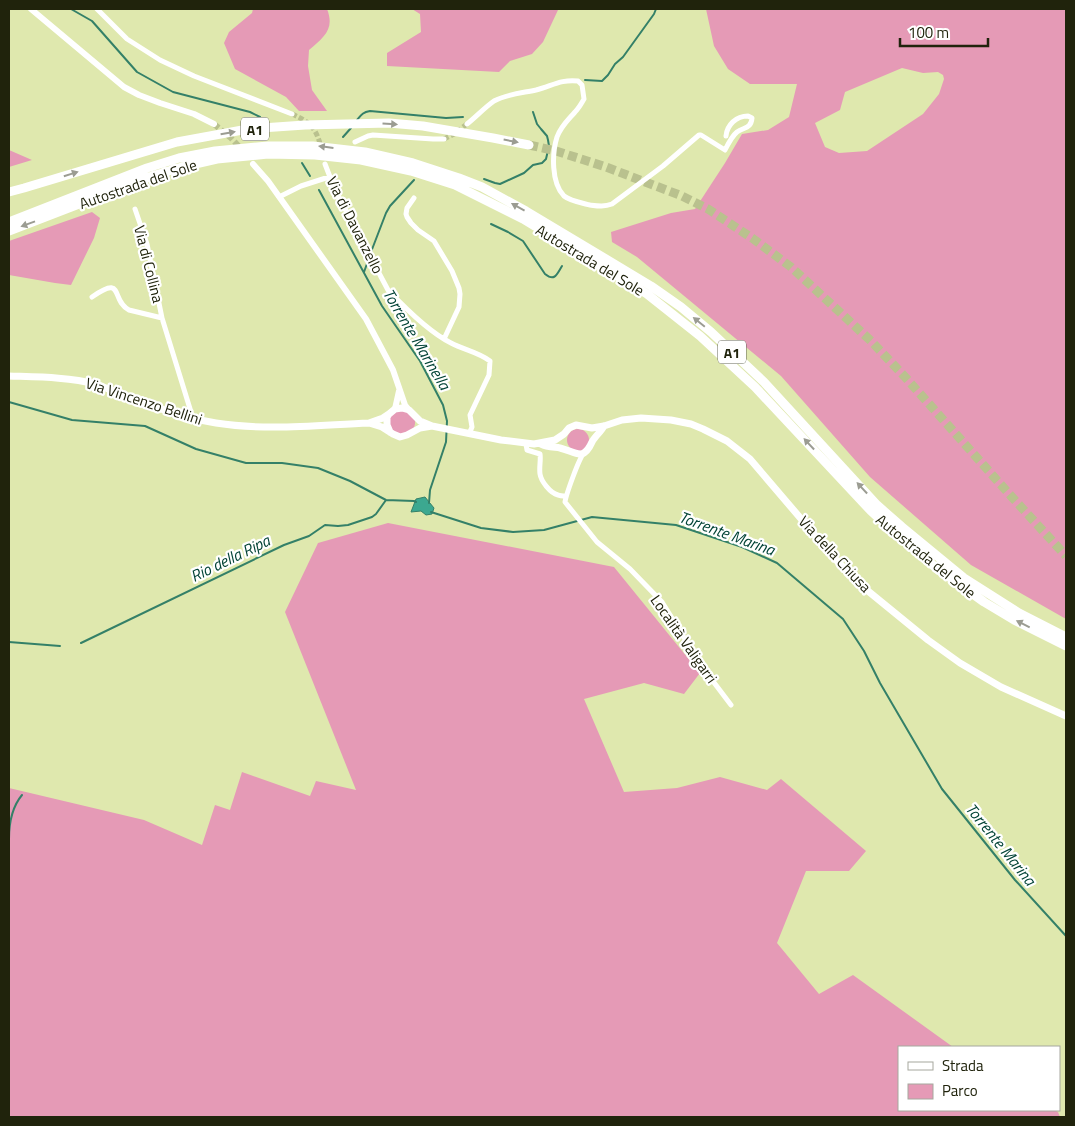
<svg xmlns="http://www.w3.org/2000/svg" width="1075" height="1126" font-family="'Titillium Web',sans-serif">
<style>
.green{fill:#e59ab6;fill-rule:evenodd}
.water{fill:#3ca890;stroke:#348068}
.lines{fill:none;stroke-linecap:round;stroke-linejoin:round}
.stream{stroke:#348068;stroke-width:2}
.minor-tunnel{stroke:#b9c18e;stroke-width:5;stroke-dasharray:5 2.5;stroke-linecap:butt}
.tertiary-tunnel{stroke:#b9c18e;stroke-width:6;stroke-dasharray:6 3;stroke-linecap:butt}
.motorway-tunnel{stroke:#b9c18e;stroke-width:9;stroke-dasharray:9 4.5;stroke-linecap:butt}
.minor{stroke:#fff;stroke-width:5}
.tertiary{stroke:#fff;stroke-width:6}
.secondary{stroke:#fff;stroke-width:7}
.motorway{stroke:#fff;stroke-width:9}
.oneway{fill:#9b9c92}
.labels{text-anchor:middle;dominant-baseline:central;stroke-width:4.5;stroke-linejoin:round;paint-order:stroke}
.shield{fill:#fff;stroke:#636555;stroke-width:1}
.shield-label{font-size:14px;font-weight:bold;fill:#20230c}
.street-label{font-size:15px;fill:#20230c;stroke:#fff}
.water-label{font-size:16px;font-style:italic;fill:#004235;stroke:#fff}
</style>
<rect width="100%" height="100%" fill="#dfe8ae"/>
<!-- green -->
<path class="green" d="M253,9H327C335,29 324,37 309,50L308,66L312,90L327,111H299L286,97L235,69L224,43L229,32L252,13Z
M412,9H561L558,10L543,42L532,54L510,61L499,72L387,66V53L421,32L420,14Z
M706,9H1066V619L971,565L870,477L781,376L637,257L612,242L611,232L671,213L695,209L725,163L742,134L768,130L789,117L797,84H750L728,69L714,46ZM902,68L923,73L938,72L943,75L944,79L939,94L923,114L867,151L839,153L825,147L815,123L840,110L845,92Z
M9,150L32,160L9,167Z
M92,212L100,218L94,238L71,285L55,283L9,275V241Z
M402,408L415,419C416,429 411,431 404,436L388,429L387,417Z
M567 440a11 11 0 1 1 22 0a11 11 0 1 1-22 0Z
M388,523L614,567L700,673L684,694L644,683L584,699L624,792L677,788L720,777L767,790L781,779L866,851L849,871H806L777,943L819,994L853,975L953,1047H899V1110H1054L1058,1112L1060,1117H9V788L144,820L202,845L215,805L230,810L242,772L310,796L316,781L356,790L285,612L318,543Z"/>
<!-- water -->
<path class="water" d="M425,497L434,508L432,514L426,515L421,511L411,512L416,499Z"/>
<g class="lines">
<!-- stream -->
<path class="stream" d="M71,9L92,21L137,72L173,92L250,112L260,117
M585,80L602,81L608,75L615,64L623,57L654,14L656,9
M357,120C361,115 363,112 370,111L446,118L463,117
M343,137L351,128
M302,163L310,176
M484,179L495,183L500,184L524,173L533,165L542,163L546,159L549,146L548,140L547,136L541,129L537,124L533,112
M319,190L382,306L420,361L443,405L447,421L446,442L430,490L429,503
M491,224L508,232L523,241L545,274C555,282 557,274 562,266
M371,252L386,213L390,206L414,180
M364,272L368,261
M9,402L72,420L145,426L196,449L246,463H282L318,468L350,481L386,500L414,501L416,502
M431,512L481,528L513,532L544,530L592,517L676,525L742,547L777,563L843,619L864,651L880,683L942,789L1015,880L1066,936
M9,642L60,646
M81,643L284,545L309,536L325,525L338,526L348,525L372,517L376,514L386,500
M9,839C9,824 12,807 22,795"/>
<!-- minor-tunnel -->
<path class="minor-tunnel" d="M292,114C310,122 316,128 321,147
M444,139L454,134L467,124"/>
<!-- tertiary-tunnel -->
<path class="tertiary-tunnel" d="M214,124L231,138L243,151"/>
<!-- motorway-tunnel -->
<path class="motorway-tunnel" d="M529,145L556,151L606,167L682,196L708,209L752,238L791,267L871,341L906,378L1011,496L1066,556"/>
<!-- minor -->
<path class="minor" d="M97,9L127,39L160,60L194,76L292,114
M467,124C476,117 484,108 494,101C507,94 522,93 536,90C552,86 561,79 578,81L582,85L584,99C581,104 579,108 575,112C568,120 561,126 557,137C552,153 551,183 564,196C570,201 582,203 590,205C598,206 604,207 612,204L663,166L699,135H701L725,150C728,144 732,136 737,132C744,127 751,129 752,118L748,116C736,116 727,125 726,136
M355,142L368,136L373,135L433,139H444
M325,164L335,190L388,290C405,308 429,332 451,343C464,350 478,352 490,361L489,375L470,415L472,427L469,434
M279,197L301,186L329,177
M414,198L407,208L406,214L407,217L411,223L418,230L434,241L452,271L459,288L460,294L459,307L444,339
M135,209L147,244L162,318L191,412L189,417
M92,297C125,274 110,300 129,310L162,318
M526,444L527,450L540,454C541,460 539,467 540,474C541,481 550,493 558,495C560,496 563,496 566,496
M584,453C579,458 566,495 565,502L597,542L630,569L662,602L703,668L731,705"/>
<!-- tertiary -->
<path class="tertiary" d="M31,9L124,87L139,95L160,103L194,114L214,124
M253,164L268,181L366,319L393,370L405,405L409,410
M395,409L399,391"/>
<!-- secondary -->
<path class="secondary" d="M9,376C38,377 68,377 96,384C135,400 174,416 216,423C267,431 318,425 369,423L383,418L389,414
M369,423L382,427L393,434L400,437L407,435L420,428L432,426
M390,432L387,425V417L389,414L395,409L402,408L409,410L420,421L432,426L501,440L534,444L555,440L564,434L569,428L576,425L592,428L604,426L622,420L641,418L671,420L691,424L703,429L727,441L750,459L837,561L868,591L928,640L960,663L1001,687L1066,716
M541,444C547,447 554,447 560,448C576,452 583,462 592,442C595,436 601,432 604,426"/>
<!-- motorway -->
<path class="motorway" d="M9,192L24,188L177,142L248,129L305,125L389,123L423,126L493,138L529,145
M9,222L147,168L179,158L215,151L268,146H313L365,152L413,163L459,178L482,187L526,211L651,286L681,307L711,332L764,382L877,505L902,527L964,578L1019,613L1066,637
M9,231L149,177L182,167L217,159L268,154L315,155L361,160L411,171L455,185L523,219L647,294L700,336L755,387L871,511L896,534L930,563L984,602L1014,620L1066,646"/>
</g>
<!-- one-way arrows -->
<defs><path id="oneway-solid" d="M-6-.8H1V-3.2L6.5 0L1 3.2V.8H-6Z" transform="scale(1.25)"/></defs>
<g class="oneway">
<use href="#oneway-solid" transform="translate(390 124) rotate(3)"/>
<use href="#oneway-solid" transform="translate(228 133) rotate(-10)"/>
<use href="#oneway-solid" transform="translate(511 141) rotate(11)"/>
<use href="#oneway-solid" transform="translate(326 147) rotate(-173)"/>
<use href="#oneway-solid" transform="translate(71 174) rotate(-17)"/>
<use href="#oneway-solid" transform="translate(518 207) rotate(-151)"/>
<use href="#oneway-solid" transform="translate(28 224) rotate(160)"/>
<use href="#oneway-solid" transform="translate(699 322) rotate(-141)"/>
<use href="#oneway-solid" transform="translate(809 444) rotate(-133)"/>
<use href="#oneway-solid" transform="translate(862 488) rotate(-133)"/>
<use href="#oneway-solid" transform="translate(1023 624) rotate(-153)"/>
</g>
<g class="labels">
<!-- shield labels -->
<g class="shield">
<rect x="241" y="117.5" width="28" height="23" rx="4"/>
<rect x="718" y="340.5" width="28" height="23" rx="4"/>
</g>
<g class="shield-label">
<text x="255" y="129">A1</text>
<text x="732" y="352">A1</text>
</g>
<!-- street labels -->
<g class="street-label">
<text transform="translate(138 184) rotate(-19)">Autostrada del Sole</text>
<text transform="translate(355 225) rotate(63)">Via di Davanzello</text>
<text transform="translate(590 260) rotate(31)">Autostrada del Sole</text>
<text transform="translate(149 264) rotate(76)">Via di Collina</text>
<text transform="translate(144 401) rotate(18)">Via Vincenzo Bellini</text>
<text transform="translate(835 554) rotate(47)">Via della Chiusa</text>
<text transform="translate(926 556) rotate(39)">Autostrada del Sole</text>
<text transform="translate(684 639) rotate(55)">Località Valigarri</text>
</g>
<!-- water labels -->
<g class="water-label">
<text transform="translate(417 339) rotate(59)">Torrente Marinella</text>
<text transform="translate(727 533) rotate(20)">Torrente Marina</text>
<text transform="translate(230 558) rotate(-26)">Rio della Ripa</text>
<text transform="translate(1001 844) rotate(51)">Torrente Marina</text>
</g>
</g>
<!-- border -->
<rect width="1075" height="1126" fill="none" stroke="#20230c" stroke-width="20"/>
<!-- legend -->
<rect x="898" y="1046" width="162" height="65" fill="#ffffff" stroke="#a6a79e"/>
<rect x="908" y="1062" width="25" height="8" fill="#ffffff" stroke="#a6a79e"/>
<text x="942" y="1071" font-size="15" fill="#20230c">Strada</text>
<rect x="908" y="1084" width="25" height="15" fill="#e59ab6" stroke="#a6a79e"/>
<text x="942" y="1096" font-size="15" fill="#20230c">Parco</text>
<!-- scale -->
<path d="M900 38v8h88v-8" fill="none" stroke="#20230c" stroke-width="2.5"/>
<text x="908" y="38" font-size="15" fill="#20230c" stroke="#ffffff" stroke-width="4" paint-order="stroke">100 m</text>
</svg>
